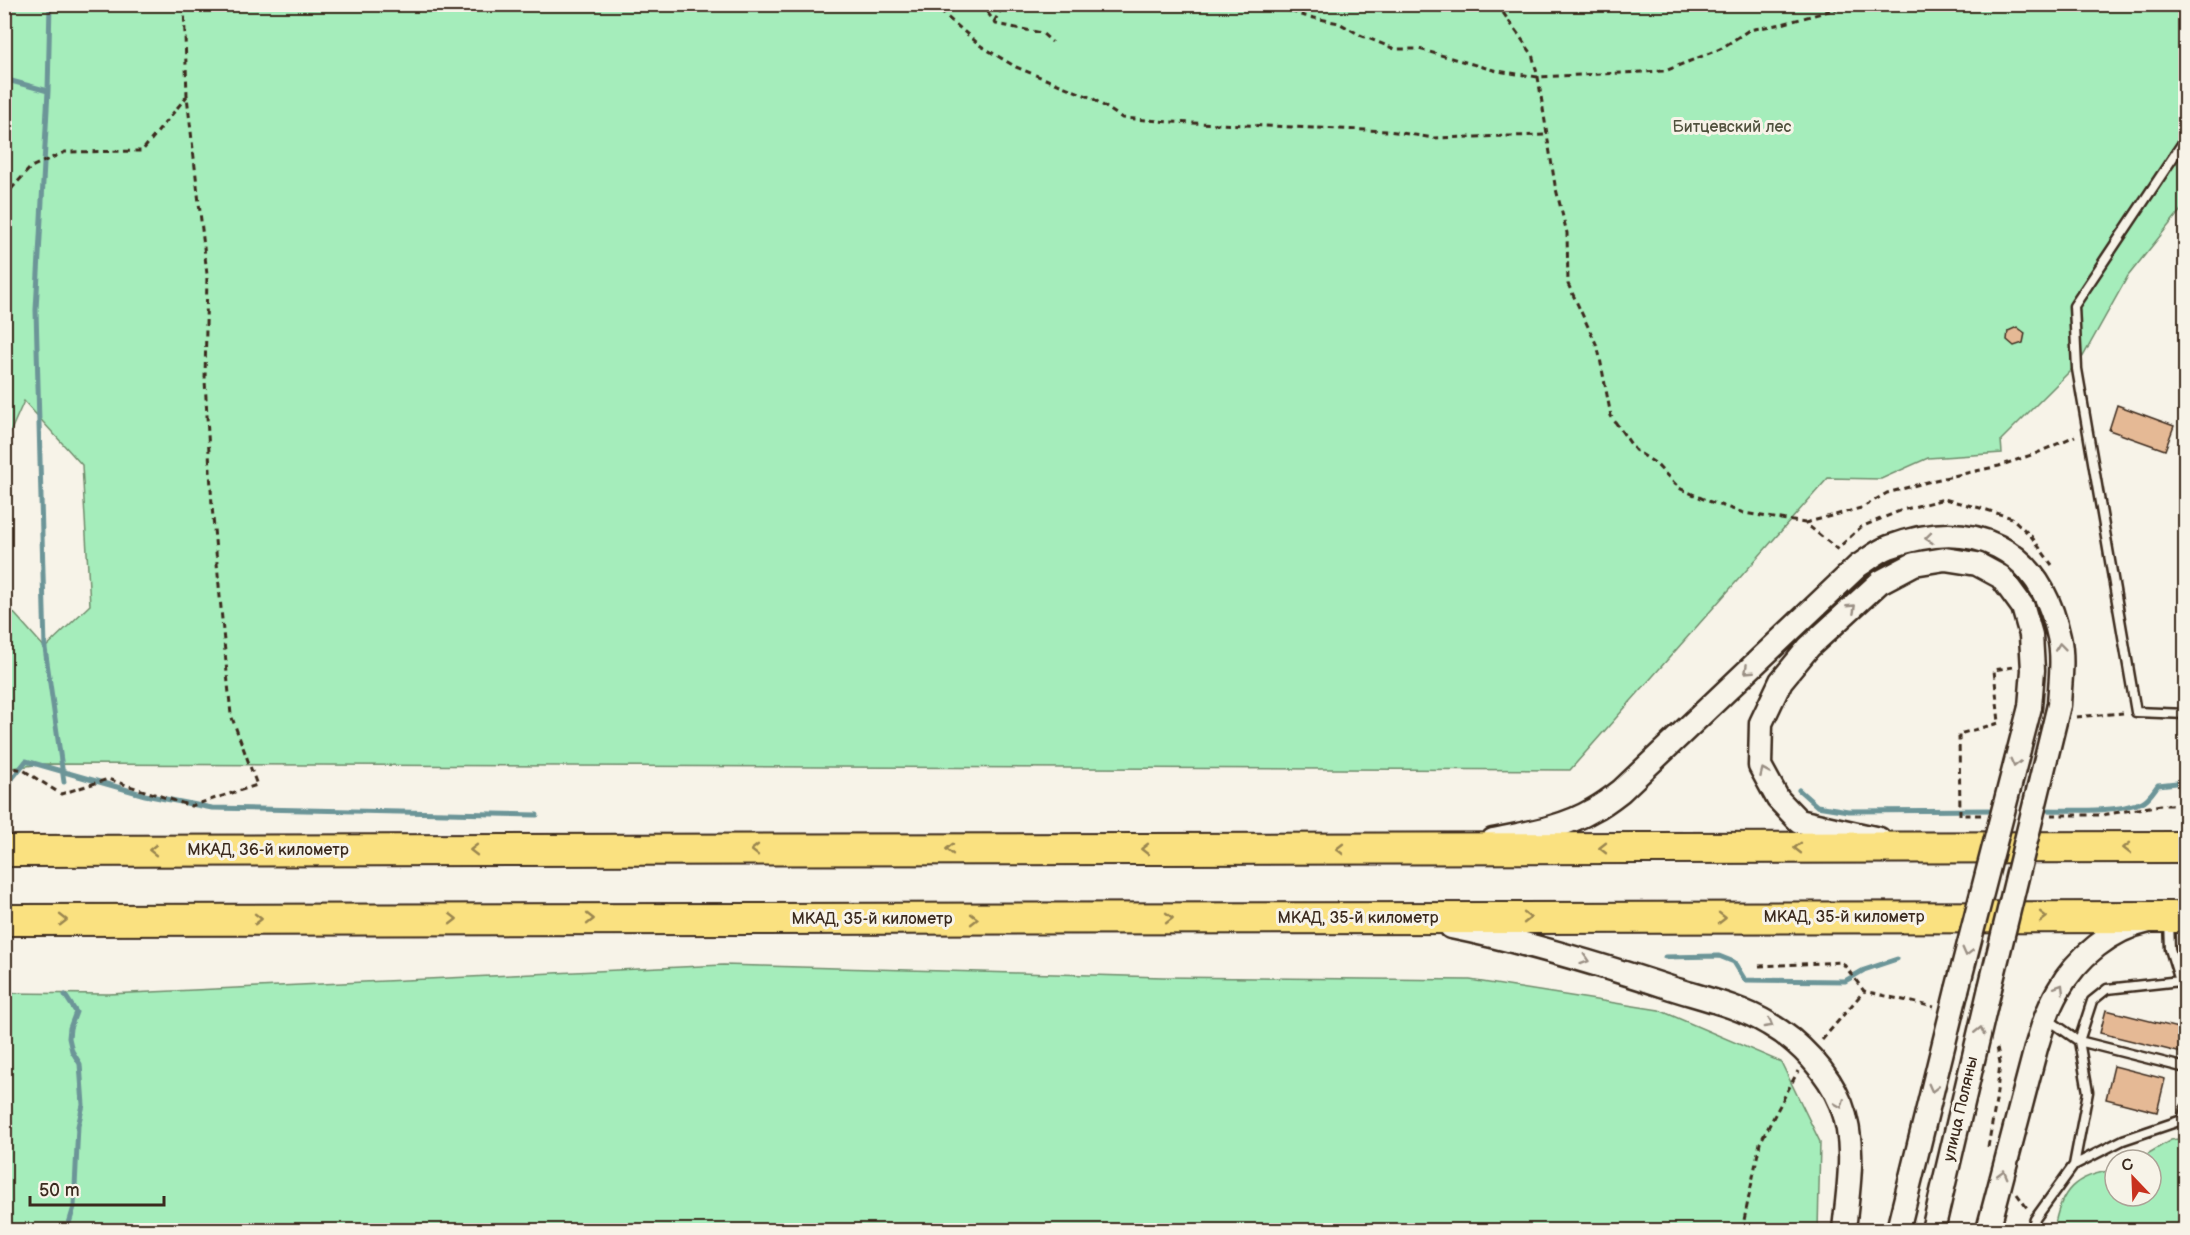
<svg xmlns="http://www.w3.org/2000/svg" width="2190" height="1235" font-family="'Balsamiq Sans',sans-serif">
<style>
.green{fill:#a5edbb;stroke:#708c6c;stroke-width:1.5}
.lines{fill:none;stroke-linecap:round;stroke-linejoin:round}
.stream{stroke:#6c9598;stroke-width:5}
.building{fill:#e5b995;stroke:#3b2a1e;stroke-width:1.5}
.lane-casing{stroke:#3b2a1e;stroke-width:13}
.secondary-casing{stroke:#3b2a1e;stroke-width:27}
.highway-casing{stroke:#3b2a1e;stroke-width:34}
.path{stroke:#3b2a1e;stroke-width:3;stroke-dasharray:6 4.5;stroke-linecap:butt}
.lane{stroke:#f7f3e8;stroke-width:8}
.secondary{stroke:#f7f3e8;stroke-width:22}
.highway{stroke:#fae180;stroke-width:30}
.secondary-bridge-casing{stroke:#3b2a1e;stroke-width:27;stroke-linecap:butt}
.secondary-bridge{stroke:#f7f3e8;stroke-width:22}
.oneway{stroke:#998e83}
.oneway2{stroke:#9a864f}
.labels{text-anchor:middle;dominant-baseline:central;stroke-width:6;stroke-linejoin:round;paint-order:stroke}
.park-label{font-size:16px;fill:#50513d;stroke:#f7f3e8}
.street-label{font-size:16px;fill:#3b2a1e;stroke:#f7f3e8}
</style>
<rect width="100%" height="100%" fill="#f7f3e8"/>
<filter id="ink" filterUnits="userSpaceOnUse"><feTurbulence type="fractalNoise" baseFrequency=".0167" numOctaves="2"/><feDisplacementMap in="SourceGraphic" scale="12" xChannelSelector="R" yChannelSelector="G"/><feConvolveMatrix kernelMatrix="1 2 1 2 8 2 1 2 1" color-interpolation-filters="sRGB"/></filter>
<g filter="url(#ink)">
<!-- green -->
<path class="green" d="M5,5H2185V205L2128,276L2081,360L2001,440L2002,453L1928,458L1881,479L1828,478L1570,770L42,764L5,769V603L45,648L90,605L82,465L24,401L5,444Z
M723,965L1163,977L1470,980L1659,1010L1781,1062L1820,1142L1818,1230H5V993L109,994Z
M2185,1138V1230H2054C2060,1190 2075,1175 2115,1170V1196H2151V1160H2137L2171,1140Z"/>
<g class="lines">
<!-- stream -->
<path class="stream" d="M50,4L48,91L36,310L45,648L64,782
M4,79L48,91
M4,781L11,780L26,761L145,795L212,808L537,815
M1799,790L1817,806L1848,811L1997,810
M2040,810C2069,810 2116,813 2142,802C2149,799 2154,790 2158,785L2186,782
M1665,957L1719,956L1734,962L1745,980L1845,981L1864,970L1897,959
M65,995L76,1012L70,1028L69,1038L72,1051L80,1064L83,1105L78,1126L74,1207L67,1230"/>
</g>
<!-- building -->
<path class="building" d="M2017,327L2025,333L2023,343L2014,346L2007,340L2008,331Z
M2117,405L2174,426L2165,450L2109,430Z
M2106,1010L2186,1030V1054L2100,1033Z
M2114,1066L2165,1079L2157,1112L2106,1099Z"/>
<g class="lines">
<!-- lane casing -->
<g class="lane-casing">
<path id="lane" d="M2186,138L2074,306L2077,369L2136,712L2186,714
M2169,921L2170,949L2180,981
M2046,1018L2079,1041L2186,1068
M2182,1120L2186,1108
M2074,1165L2123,1140L2182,1120L2186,1121
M2031,1230L2035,1219L2074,1165L2088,1092L2079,1041L2092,1001L2107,989L2180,981L2186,987"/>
</g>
<!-- secondary casing -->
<g class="secondary-casing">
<path id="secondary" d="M1879,839L1799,821L1778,799L1760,766L1761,723L1781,681L1809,647L1880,582L1914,564L1945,559L1977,564L2001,577L2023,607L2031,635L2033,670L2030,707
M1493,840C1526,833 1563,828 1593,810C1603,805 1612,798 1621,791L1858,566C1868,560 1878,551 1889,547C1973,516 2040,547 2059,637C2064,659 2060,683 2059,705
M1451,927C1526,942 1598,964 1671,988C1703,998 1739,1006 1769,1024C1799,1041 1828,1072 1841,1104C1857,1145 1848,1188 1844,1230
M1898,1230L1957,990
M1933,1230L1990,988
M1988,1230L2036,1048C2042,1028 2048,1008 2058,991C2077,957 2111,929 2149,921"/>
</g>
<!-- highway casing -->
<g class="highway-casing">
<path id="highway" d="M4,851L2186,847
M4,920L2186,917"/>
</g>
<!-- path -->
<path class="path" d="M932,4L981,46L1016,67L1092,98L1122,118L1171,122L1389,131L1434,138L1547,135
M981,4L996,24L1042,33L1052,42
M1271,4L1305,16L1339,23L1360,35L1395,49H1419L1497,71L1538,77L1665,71L1720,49L1749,30L1782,24L1854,4
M1497,4L1532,54L1538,77L1555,185L1567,233L1568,284L1598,348L1611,416L1635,450L1655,463L1679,488L1708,501L1744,513L1805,523L1837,549L1861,527L1902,510L1944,499L1984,509L2012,518L2031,536L2052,565
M994,22L1004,4
M4,197L31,167L65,152L142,151L187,96
M1805,523L1861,508L1887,493L1935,480L1999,466L2037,453L2075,436
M2076,717L2123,713
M4,766L23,770L61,794L108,779L191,806L257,785L231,715L223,631L212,506L205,380L207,274L187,96L184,4
M1981,815H1960L1959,734L1999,723L1994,670L2013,667
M2051,815H2102L2161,805H2186
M1759,966L1842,962L1864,991L1934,1007
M1822,1040L1864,991
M1988,1147L1996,1101L2000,1063L1997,1047
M2017,1194L2027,1208
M1742,1230L1760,1143L1798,1071"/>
<!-- lane -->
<use href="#lane" class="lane"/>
<!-- secondary -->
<use href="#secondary" class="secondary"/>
<!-- highway -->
<use href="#highway" class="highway"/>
<!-- secondary-bridge casing -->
<g class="secondary-bridge-casing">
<path id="secondary-bridge" d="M1990,988L2059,705
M1957,990L2030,707"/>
</g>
<!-- secondary-bridge -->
<use href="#secondary-bridge" class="secondary-bridge"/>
</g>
<!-- one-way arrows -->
<defs><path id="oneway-chevron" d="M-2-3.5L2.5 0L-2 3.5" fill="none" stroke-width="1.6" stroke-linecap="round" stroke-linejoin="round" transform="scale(1.5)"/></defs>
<g class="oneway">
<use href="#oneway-chevron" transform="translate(1929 538) rotate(174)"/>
<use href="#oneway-chevron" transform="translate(1852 608) rotate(-43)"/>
<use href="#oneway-chevron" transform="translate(2060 647) rotate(-96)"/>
<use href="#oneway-chevron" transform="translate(1748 670) rotate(137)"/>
<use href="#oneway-chevron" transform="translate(2015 763) rotate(104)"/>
<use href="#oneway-chevron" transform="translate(1764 772) rotate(-114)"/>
<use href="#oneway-chevron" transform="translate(1967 952) rotate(104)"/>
<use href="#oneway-chevron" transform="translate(1585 960) rotate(18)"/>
<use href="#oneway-chevron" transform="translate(2060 988) rotate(-59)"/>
<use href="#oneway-chevron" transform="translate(1769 1024) rotate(30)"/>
<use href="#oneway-chevron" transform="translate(1980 1031) rotate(-77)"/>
<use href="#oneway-chevron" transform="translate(1933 1088) rotate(104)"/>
<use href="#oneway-chevron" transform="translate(1840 1104) rotate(68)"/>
<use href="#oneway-chevron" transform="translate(2003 1174) rotate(-75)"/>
</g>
<g class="oneway2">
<use href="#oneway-chevron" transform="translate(1603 848) rotate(180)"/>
<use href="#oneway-chevron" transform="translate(1798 848) rotate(180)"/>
<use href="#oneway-chevron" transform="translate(2127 848) rotate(180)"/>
<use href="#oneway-chevron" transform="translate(950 849) rotate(180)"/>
<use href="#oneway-chevron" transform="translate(1145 849) rotate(180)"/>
<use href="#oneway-chevron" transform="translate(1340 849) rotate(180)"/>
<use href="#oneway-chevron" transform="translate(153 850) rotate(180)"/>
<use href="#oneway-chevron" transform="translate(474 850) rotate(180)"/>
<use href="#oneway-chevron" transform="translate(755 850) rotate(180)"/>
<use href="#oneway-chevron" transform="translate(2043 917)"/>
<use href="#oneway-chevron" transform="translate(1169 918)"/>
<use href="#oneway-chevron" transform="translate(1527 918)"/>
<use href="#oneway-chevron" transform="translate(1722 918)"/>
<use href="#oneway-chevron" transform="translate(258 919)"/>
<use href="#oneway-chevron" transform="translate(453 919)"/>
<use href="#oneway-chevron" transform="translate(590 919)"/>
<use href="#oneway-chevron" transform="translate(974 919)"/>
<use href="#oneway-chevron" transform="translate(63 920)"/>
</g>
</g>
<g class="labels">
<!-- park labels -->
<g class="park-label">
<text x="1732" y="127">Битцевский лес</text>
</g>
<!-- street labels -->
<g class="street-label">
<text x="268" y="850">МКАД, 36-й километр</text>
<text x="1844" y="917">МКАД, 35-й километр</text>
<text x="1358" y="918">МКАД, 35-й километр</text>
<text x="872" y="919">МКАД, 35-й километр</text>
<text transform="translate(1961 1109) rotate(-77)">улица Поляны</text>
</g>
</g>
<!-- margin -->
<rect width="2190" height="1235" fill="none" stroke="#f7f3e8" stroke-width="24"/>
<rect x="12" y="12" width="2166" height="1211" fill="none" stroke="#3b2a1e" stroke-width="2" filter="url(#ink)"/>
<!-- north arrow -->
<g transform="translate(2133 1178) rotate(337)"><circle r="28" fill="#f7f3e8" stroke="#aca397" stroke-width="1.5"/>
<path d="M0-4.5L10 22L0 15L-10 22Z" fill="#c8321e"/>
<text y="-9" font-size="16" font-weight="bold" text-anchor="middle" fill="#3b2a1e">С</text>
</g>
<!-- scale -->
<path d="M30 1196v9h134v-9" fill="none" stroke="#3b2a1e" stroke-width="3"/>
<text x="39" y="1196" font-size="18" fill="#3b2a1e" stroke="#f7f3e8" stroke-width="4.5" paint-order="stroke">50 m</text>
</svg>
